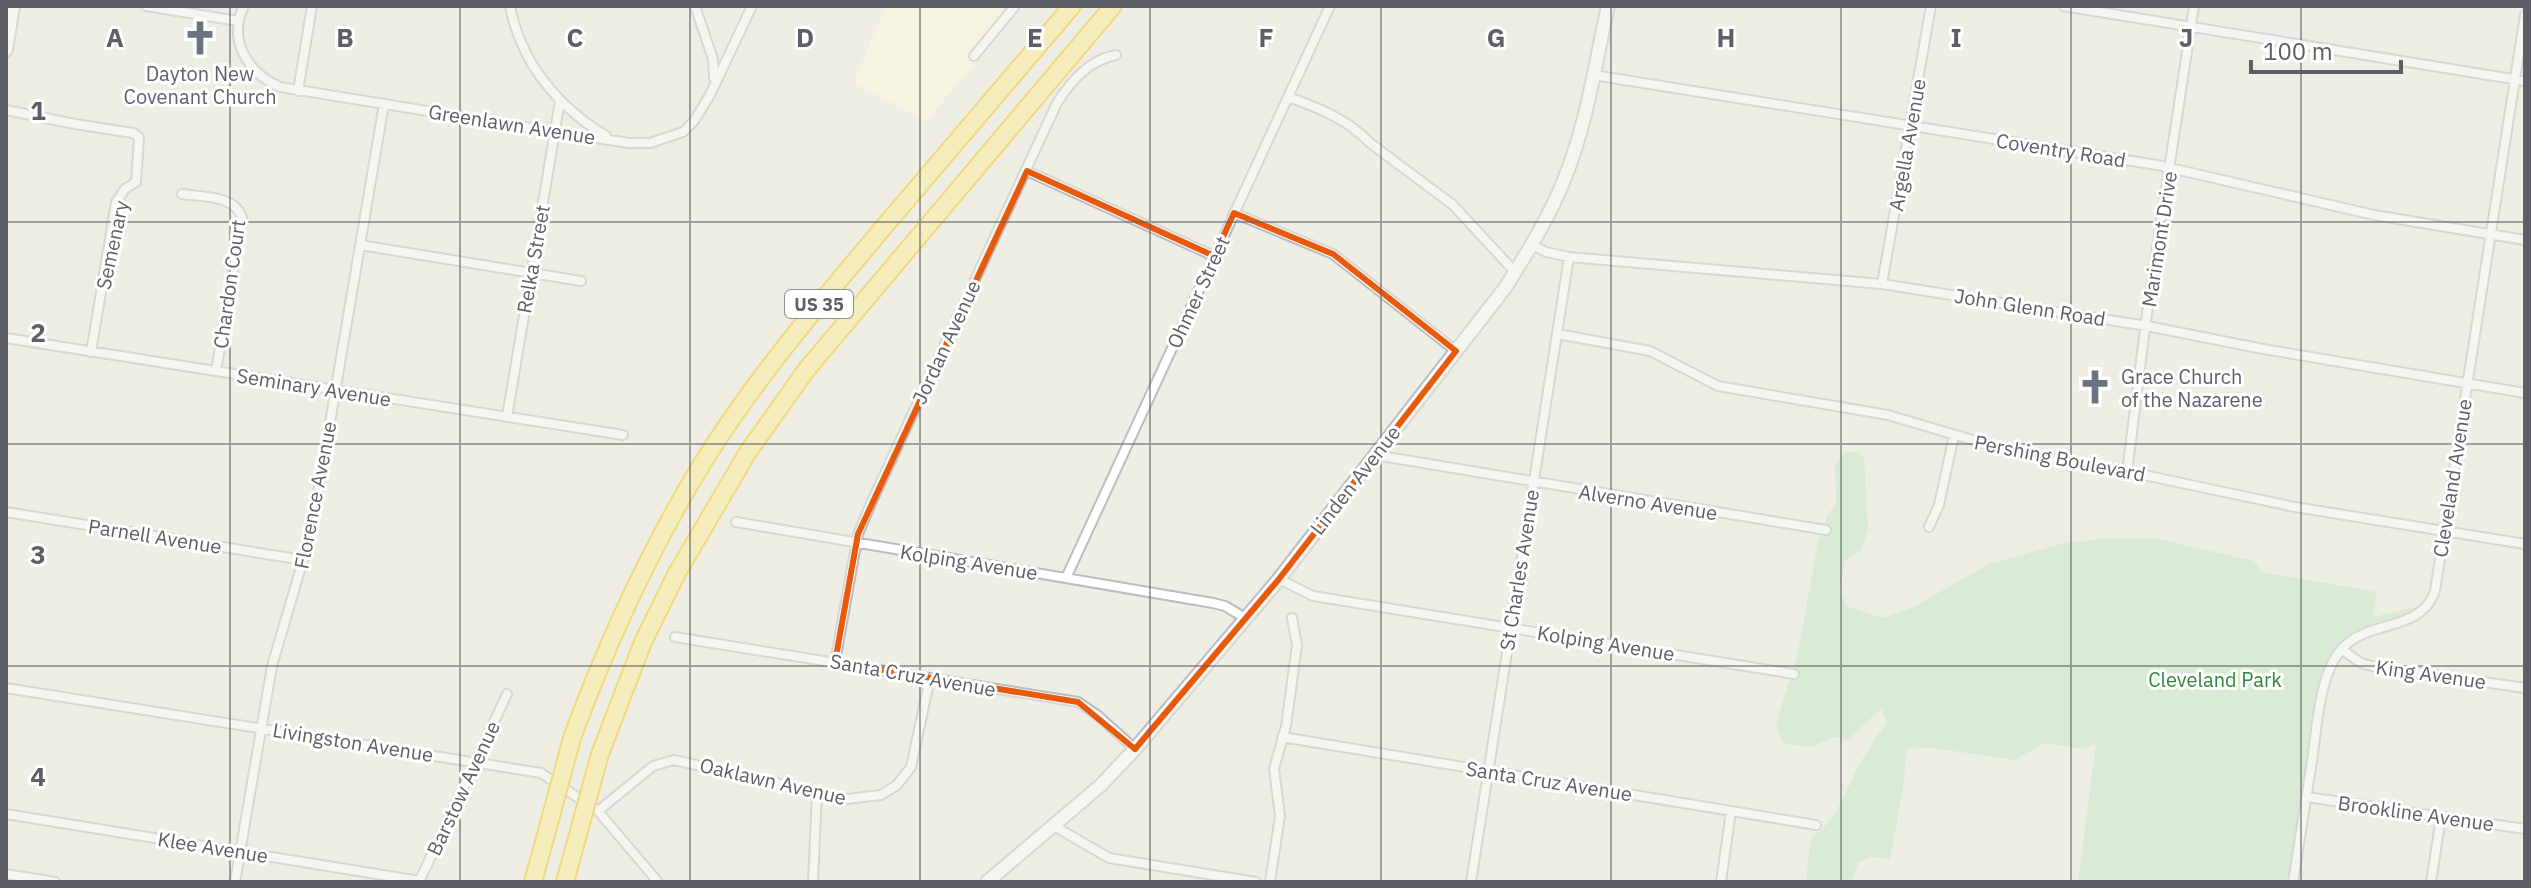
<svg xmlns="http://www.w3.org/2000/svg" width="2531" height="888" font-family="'IBM Plex Sans',sans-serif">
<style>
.commercial{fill:#fff9da}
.green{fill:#c0e7c4}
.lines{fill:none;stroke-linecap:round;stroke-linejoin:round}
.street-casing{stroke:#b9bcc1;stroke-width:12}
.secondary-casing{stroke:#babcc3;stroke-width:16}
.highway-casing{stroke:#f4bd00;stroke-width:20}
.street{stroke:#fff;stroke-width:8}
.secondary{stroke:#fff;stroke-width:12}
.highway{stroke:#ffec8c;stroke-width:16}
.highway-bridge-casing{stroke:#f4bd00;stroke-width:20;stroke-linecap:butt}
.highway-bridge{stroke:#ffec8c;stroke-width:16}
.marked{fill:none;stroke:#e8590c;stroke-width:6;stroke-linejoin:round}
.grid{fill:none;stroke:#5c5f65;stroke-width:2;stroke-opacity:0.55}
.labels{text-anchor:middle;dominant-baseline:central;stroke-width:6;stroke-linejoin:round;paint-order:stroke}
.shield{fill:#fff;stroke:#8d8f93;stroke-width:2}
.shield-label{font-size:18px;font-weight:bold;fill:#5c5f65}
.worship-label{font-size:20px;fill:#5b616d;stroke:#fff}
.street-label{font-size:20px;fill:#5c5f65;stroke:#fff}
.park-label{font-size:20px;fill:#33863e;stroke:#fff}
.grid-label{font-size:26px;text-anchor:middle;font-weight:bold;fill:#5c5f65;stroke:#fff;stroke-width:6;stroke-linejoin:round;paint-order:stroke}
</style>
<rect width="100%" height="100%" fill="#efeee4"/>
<!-- commercial -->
<path class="commercial" d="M887,6H1023L926,121L853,82Z"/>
<!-- green -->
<path class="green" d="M1845,452H1856L1864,458L1868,529L1861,550L1844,561L1840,592L1847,606L1883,618L1913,607L1989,564L2061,544L2107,538L2159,539L2254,561L2262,572L2377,592L2373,617L2431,603L2426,608L2349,641L2326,678L2293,882H2078L2096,743L2084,749L2045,743L2015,760L1932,748L1907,749L1903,789L1890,859L1870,857L1858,863L1852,882H1809L1806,877L1811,838C1836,821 1843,797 1856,771C1865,753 1876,738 1887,722L1881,709L1848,740L1834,737L1811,747L1783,743L1776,723L1798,652L1818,542L1827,516L1836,503L1835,464Z"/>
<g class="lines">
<!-- street casing -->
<g class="street-casing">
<path id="street" d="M146,6L238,21
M244,6C227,40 248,73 280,87L556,132L629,143H650L683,132L694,121L710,95L752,6
M510,6C521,63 558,107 606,136
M695,6L713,59L714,78
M2063,6L2525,81
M974,56L1015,6
M1593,75L2157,165L2374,215L2525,240
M298,91L312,6
M1288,97C1317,107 1349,120 1370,143L1453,205L1515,272
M6,110L75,124L133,133L139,137L136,182L125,189L116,202L91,352
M1027,171L1214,256
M182,194C202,197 234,195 242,217L216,371
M1234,213L1333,254L1456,351
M360,245L581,281
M1532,245L1546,252L1569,257L1882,284L2147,326L2263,349L2525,393
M1882,284L1931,6
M1558,334L1650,351L1718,386L1888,415L2020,454L2139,474L2295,507L2525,544
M6,338L623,435
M507,417L560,101
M1375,455L1826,530
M2127,472L2147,313L2194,6
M6,512L303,560
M736,522L1213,603L1225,606L1245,618
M1929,527L1939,505L1954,435
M1066,578L1330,6
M1279,579L1313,596L1794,674
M675,637L1078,702L1097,715L1135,749
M2341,649L2361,663L2372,666L2525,688
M835,662L858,534L873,499L1057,103C1071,81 1089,60 1116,55
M6,688L541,773L598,811L658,882
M1282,737L1816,825
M2307,797L2525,829
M598,811L653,766L674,760L847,799L881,795L897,785L911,767L930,678
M6,814L420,881
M1054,826L1109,858L1256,882
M6,874L55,882
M235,882L272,666L303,560L317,499L384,104
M419,882L507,694
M813,882L817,793
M1270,882L1280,816L1274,769L1286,726L1297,645L1292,618
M1471,882L1569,257
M1721,882L1731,811
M2293,882C2299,842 2306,801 2312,761C2317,728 2319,675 2341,650C2367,618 2420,634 2435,591L2525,15
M2431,882L2441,817"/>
</g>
<!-- secondary casing -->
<g class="secondary-casing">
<path id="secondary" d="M6,50L13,6
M987,882L1101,785L1135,749L1279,579L1505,288C1527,253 1549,218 1564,180C1587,124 1595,64 1608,6"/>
</g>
<!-- highway casing -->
<g class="highway-casing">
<path id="highway" d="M572,738C607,643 649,551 702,464C754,380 819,304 883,228C946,154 1009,80 1072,6
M600,754L643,642L677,573L748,452L807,369L1113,6
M533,882L547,831
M565,882L574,849"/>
</g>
<!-- street -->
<use href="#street" class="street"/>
<!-- secondary -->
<use href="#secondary" class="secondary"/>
<!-- highway -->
<use href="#highway" class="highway"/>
<!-- highway-bridge casing -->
<g class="highway-bridge-casing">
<path id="highway-bridge" d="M547,831L572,738
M574,849L600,754"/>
</g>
<!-- highway-bridge -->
<use href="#highway-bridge" class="highway-bridge"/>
</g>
<!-- marked area -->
<path d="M0 0H2531V888H0ZM1027,171L1214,256L1234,213L1333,254L1456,351L1279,579L1135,749L1078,702L835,662L858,534Z" fill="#efeee4" fill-opacity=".55" fill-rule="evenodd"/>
<path class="marked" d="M1027,171L1214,256L1234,213L1333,254L1456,351L1279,579L1135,749L1078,702L835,662L858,534Z"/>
<!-- grid -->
<path class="grid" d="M230,6V882M460,6V882M690,6V882M920,6V882M1150,6V882M1381,6V882M1611,6V882M1841,6V882M2071,6V882M2301,6V882M6,222H2525M6,444H2525M6,666H2525"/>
<!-- icons -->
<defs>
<g id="church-bare" transform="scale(2.76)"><path d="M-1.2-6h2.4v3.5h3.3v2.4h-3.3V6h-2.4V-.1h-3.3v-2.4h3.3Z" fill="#6b7280" stroke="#fff" stroke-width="2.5" paint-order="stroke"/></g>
</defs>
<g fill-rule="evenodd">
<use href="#church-bare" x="200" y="38"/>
<use href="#church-bare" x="2095" y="387"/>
</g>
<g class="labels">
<!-- shield labels -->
<rect class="shield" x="785" y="290" width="68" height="28" rx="6"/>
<g class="shield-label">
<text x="819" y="304">US 35</text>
</g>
<!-- worship labels -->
<g class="worship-label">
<text x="200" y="73">Dayton New<tspan x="200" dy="23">Covenant Church</tspan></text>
<text x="2121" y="376" text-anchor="start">Grace Church<tspan x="2121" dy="23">of the Nazarene</tspan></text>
</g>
<!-- street labels -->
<g class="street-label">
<text transform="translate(512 124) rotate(9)">Greenlawn Avenue</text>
<text transform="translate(1907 145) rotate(-80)">Argella Avenue</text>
<text transform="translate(2061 150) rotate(9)">Coventry Road</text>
<text transform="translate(2159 239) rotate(-81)">Marimont Drive</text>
<text transform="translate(112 245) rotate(-78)">Semenary</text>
<text transform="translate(533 259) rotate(-80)">Relka Street</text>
<text transform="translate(229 284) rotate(-82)">Chardon Court</text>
<text transform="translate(1198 292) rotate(-65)">Ohmer Street</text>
<text transform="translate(2030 307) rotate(9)">John Glenn Road</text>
<text transform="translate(946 342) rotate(-65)">Jordan Avenue</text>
<text transform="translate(314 387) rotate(9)">Seminary Avenue</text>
<text transform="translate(2060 458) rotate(11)">Pershing Boulevard</text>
<text transform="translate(2452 478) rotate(-81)">Cleveland Avenue</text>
<text transform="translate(1355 480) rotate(-52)">Linden Avenue</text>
<text transform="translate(315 495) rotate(-79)">Florence Avenue</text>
<text transform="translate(1648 502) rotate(9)">Alverno Avenue</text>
<text transform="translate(155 536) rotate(9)">Parnell Avenue</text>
<text transform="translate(969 562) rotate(9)">Kolping Avenue</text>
<text transform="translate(1519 570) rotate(-81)">St Charles Avenue</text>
<text transform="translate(1606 643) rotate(9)">Kolping Avenue</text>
<text transform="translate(2431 674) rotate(8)">King Avenue</text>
<text transform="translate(913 675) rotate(10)">Santa Cruz Avenue</text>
<text transform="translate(353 742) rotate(9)">Livingston Avenue</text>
<text transform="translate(773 781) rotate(13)">Oaklawn Avenue</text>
<text transform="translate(1549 781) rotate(9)">Santa Cruz Avenue</text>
<text transform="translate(463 788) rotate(-65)">Barstow Avenue</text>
<text transform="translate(2416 813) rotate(8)">Brookline Avenue</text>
<text transform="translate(213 847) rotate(9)">Klee Avenue</text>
</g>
<!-- park labels -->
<g class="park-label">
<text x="2215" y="679">Cleveland Park</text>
</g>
</g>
<g class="grid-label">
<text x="115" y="47">A</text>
<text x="345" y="47">B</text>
<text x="575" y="47">C</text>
<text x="805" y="47">D</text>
<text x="1035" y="47">E</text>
<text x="1266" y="47">F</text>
<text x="1496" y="47">G</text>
<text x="1726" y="47">H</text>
<text x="1956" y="47">I</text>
<text x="2186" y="47">J</text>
<text x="38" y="120">1</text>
<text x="38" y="342">2</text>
<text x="38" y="564">3</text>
<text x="38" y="786">4</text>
</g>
<!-- border -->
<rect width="2531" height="888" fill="none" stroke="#5c5f65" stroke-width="16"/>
<!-- scale -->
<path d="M2251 60v12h150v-12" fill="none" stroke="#5c5f65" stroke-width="4"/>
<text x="2263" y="60" font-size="24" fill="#5c5f65" stroke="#ffffff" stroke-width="6" paint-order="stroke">100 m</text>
</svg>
